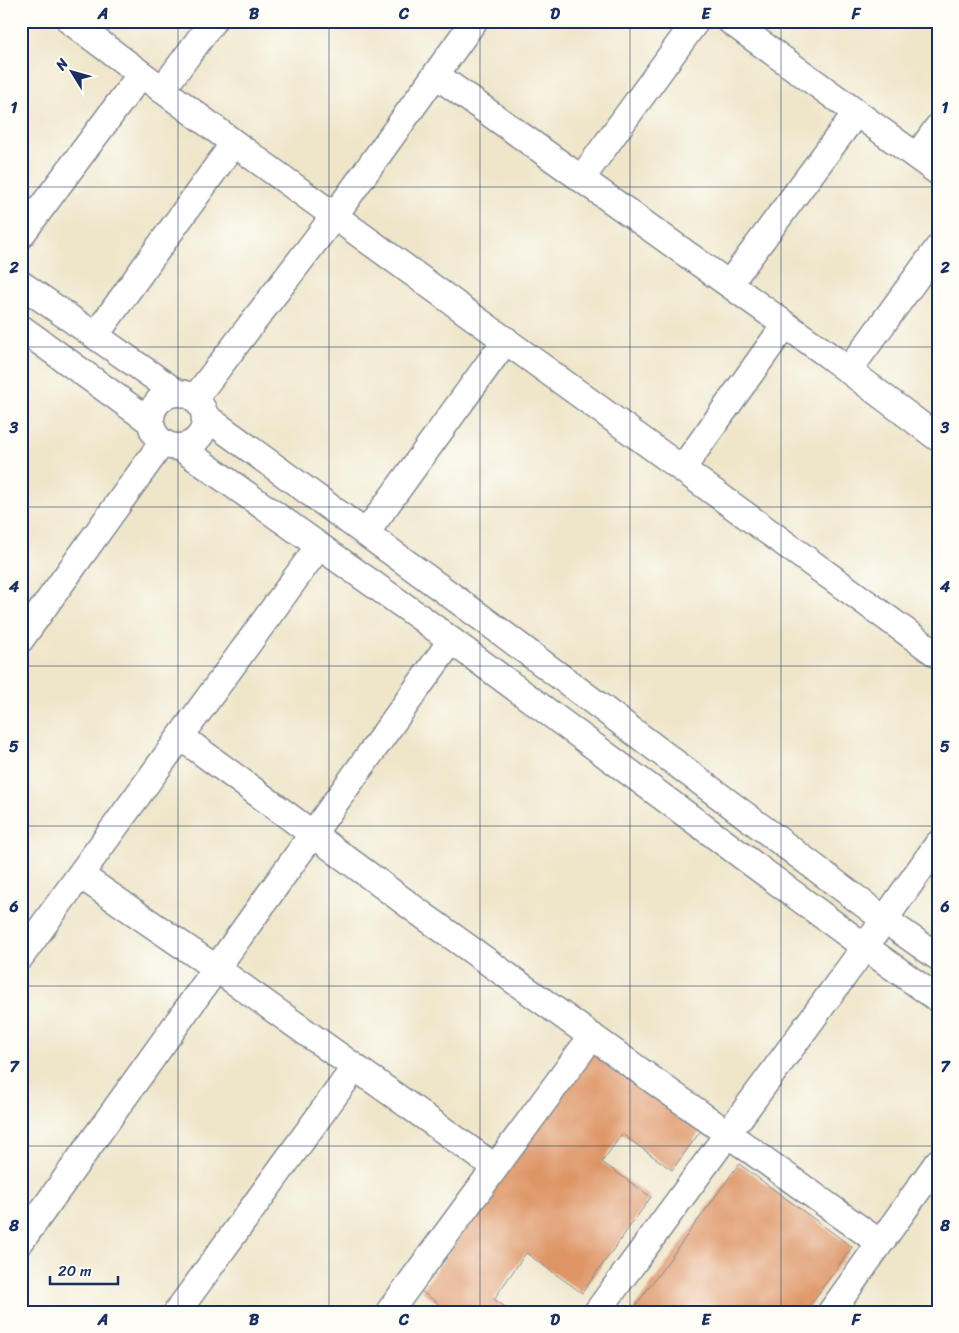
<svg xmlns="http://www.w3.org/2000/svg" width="959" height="1333" font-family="Sriracha,sans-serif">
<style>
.building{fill:#de9566}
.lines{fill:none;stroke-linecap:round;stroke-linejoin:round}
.minor-casing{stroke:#858a94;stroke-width:29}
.minor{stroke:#fff;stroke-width:26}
.grid{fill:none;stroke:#1b2f5e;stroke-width:1;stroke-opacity:0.55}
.neatline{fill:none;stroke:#1b2f5e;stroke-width:2}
.grid-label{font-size:16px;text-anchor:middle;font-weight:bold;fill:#1b2f5e}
</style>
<rect width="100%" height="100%" fill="#fdfcf7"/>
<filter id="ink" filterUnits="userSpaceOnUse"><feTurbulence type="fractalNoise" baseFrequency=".02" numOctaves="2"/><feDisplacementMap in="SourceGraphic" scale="10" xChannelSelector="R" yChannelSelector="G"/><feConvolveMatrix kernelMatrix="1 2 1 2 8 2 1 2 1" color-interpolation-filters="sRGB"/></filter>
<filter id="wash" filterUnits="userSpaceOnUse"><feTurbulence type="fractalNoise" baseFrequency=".0096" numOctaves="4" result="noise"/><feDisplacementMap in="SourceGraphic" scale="20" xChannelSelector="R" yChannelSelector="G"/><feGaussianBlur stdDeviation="1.12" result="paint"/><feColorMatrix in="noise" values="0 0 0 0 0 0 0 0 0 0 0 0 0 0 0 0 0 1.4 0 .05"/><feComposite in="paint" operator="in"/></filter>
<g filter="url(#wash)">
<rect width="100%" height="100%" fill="#efe6ca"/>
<g id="blocks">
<!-- building -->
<path class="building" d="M596,1047L705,1125L672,1170L622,1134L602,1162L651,1197L582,1293L526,1253L494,1299L512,1312H450L421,1291Z
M739,1164L852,1247L805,1312H631Z"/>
</g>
</g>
<g filter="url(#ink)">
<use href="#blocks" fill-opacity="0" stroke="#858a94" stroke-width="1"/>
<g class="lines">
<!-- minor casing -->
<g class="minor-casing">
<path id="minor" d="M70,21L234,143L938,655
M730,21L938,172
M436,75L828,355L938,438
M162,90L213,21
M917,156L938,127
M581,179L696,21
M21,235L141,74
M21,284L177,393
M729,284L856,113
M21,328L151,422
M95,336L234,143
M849,370L938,248
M151 420a27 27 0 1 1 54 0a27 27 0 1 1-54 0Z
M195,398L335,215L474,21
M206,417L482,618L885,920L938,957
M181,448L421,618L865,947L938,999
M682,469L785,325
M366,533L506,340
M21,639L162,443
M181,737L424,916L880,1243
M80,875L217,969L495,1167
M21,956L319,546
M21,1241L451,641
M177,1312L355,1067
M389,1312L592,1036
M597,1312L865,947L938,844
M831,1312L938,1162"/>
</g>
<!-- minor -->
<use href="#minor" class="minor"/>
</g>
</g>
<!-- grid -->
<path class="grid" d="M178,21V1312M329,21V1312M480,21V1312M630,21V1312M781,21V1312M21,187H938M21,347H938M21,507H938M21,666H938M21,826H938M21,986H938M21,1146H938"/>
<!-- margin -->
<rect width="959" height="1333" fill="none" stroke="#fdfcf7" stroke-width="55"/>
<!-- north arrow -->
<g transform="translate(72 72) rotate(307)" stroke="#fdfcf7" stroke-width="4" paint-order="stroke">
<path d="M0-4L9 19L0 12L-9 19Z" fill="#1b2f5e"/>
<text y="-8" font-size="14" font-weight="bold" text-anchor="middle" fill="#1b2f5e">N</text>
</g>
<!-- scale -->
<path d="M50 1276v8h68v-8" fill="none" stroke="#1b2f5e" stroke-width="2.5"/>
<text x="58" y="1276" font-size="15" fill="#1b2f5e" stroke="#fdfcf7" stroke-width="4" paint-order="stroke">20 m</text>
<rect x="28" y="28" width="904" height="1278" class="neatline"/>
<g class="grid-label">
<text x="103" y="19">A</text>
<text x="254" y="19">B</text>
<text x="404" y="19">C</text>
<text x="555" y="19">D</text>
<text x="706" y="19">E</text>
<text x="856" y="19">F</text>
<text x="14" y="113">1</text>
<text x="945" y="113">1</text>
<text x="14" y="273">2</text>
<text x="945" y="273">2</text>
<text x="14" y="433">3</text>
<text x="945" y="433">3</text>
<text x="14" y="592">4</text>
<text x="945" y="592">4</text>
<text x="14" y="752">5</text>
<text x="945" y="752">5</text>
<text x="14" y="912">6</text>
<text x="945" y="912">6</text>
<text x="14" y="1072">7</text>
<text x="945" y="1072">7</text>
<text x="14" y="1231">8</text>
<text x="945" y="1231">8</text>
<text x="103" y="1325">A</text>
<text x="254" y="1325">B</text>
<text x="404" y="1325">C</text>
<text x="555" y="1325">D</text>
<text x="706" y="1325">E</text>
<text x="856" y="1325">F</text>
</g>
</svg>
